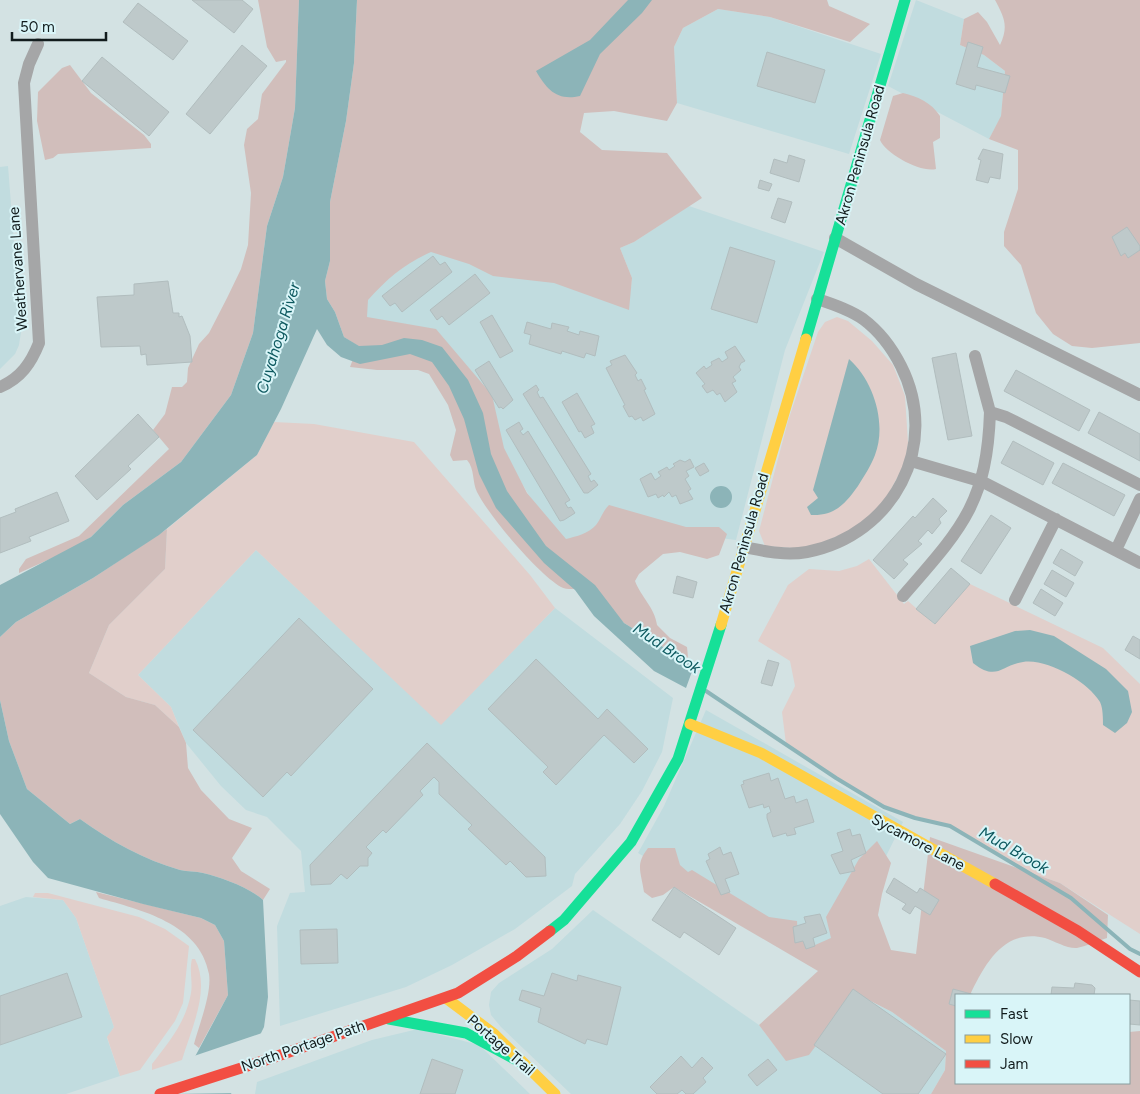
<svg xmlns="http://www.w3.org/2000/svg" width="1140" height="1094" font-family="Figtree,sans-serif">
<style>
.built{fill:#c1dcdf}
.green{fill:#e1cfcb}
.forest{fill:#d1bebb}
.water{fill:#8cb4b8}
.pier{fill:#d3e2e3}
.lines{fill:none;stroke-linecap:round;stroke-linejoin:round}
.stream{stroke:#8cb4b8;stroke-width:4}
.building{fill:#bec9ca;stroke:#b1bdbe}
.street{stroke:#a5a6a7;stroke-width:12}
.fast{stroke:#16e098;stroke-width:11}
.slow{stroke:#ffcf43;stroke-width:11}
.jam{stroke:#f24e42;stroke-width:11}
.labels{text-anchor:middle;dominant-baseline:central;stroke-width:4;stroke-linejoin:round;paint-order:stroke}
.street-label{font-size:15px;fill:#121c1d;stroke:#d9f5f8}
.water-label{font-size:16px;font-style:italic;fill:#0d595f;stroke:#d9f5f8}
</style>
<rect width="100%" height="100%" fill="#d3e2e3"/>
<!-- built -->
<path class="built" d="M916,0L964,19L960,45L984,55L1005,71L1001,117L989,139L888,86Z
M718,9L770,17L881,54L849,154L677,103L674,47L683,28Z
M8,166L21,332L19,345L15,354L0,369V167Z
M689,206L824,252L785,350L736,540L681,533L563,553L438,341L371,320L354,311L380,281L459,218L631,288L632,278L620,248L634,242Z
M256,550L441,724L555,608L673,698L662,752L642,791L620,824L575,874L572,886L515,929L452,965L406,987L280,1026L277,926L290,893L305,892L301,851L267,817L246,810L221,786L186,743L171,707L138,675Z
M706,710L903,822L830,969L638,853L664,806Z
M26,897L63,900L76,918L114,1027L107,1038L120,1076L66,1094H0V906Z
M593,910L759,1025L786,1060L854,993L892,1012L946,1051L945,1070L931,1094H571L501,1027L491,1015L489,1005L491,992L499,983L552,949Z
M418,1029L479,1045L530,1094H255L257,1082L372,1040Z"/>
<!-- green -->
<path class="green" d="M837,317L848,321L872,341L893,365L905,396L908,443L905,463L884,502L857,528L806,549L765,546L759,531L788,421L818,332L825,322Z
M274,422L314,424L414,442L530,575L555,608L441,725L256,550L138,675L171,707L179,727L155,705L126,697L89,673L109,625L165,569L167,529L257,455Z
M869,559L904,604L908,601L934,624L970,584L1103,648L1140,684V934L1060,883L1026,871L950,826L915,818L884,807L786,744L782,712L795,686L790,661L758,641L788,585L809,569L839,571L857,566Z
M35,893H48L139,917L165,929L189,946L183,1003L175,1021L140,1070L120,1076L107,1037L114,1027L76,918L63,900L33,897Z
M192,959H195C211,990 191,1029 182,1060L152,1070V1064C169,1042 186,1022 191,993C193,982 189,970 192,959Z"/>
<!-- forest -->
<path class="forest" d="M258,0H299L295,108L283,177L267,226L253,333L231,395L181,462L123,505L91,537L70,550L19,573V569L26,559L79,536L169,449L153,430L165,414L172,387H182L187,382L188,368L199,344L209,333L227,298L241,269L248,245L251,193L244,145L247,129L258,119L262,94L286,62V60L276,62L267,47Z
M357,0H827L829,6L870,24L850,42L770,17L718,9L683,28L674,47L677,103L667,121L614,111L584,113L580,132L602,150L667,153L702,198L634,242L620,248L632,278L629,310L554,283L493,276L469,264L431,252C404,264 388,278 368,300L367,317L436,329L492,395L504,448L527,493L566,539C577,536 588,534 596,525C601,519 602,512 609,505L686,527H719L727,534L719,555L707,559L680,552L663,554L639,574L635,581C641,597 655,608 657,625L670,638L687,647L688,657L684,660L624,623L591,588C583,588 568,591 561,587C538,574 489,516 477,492C472,482 475,469 467,460L453,461L450,455L456,430L448,405L429,374L418,370H377L350,367L358,346L344,337L335,312L327,299L325,281L330,261V202L346,121L354,63Z
M995,0H1140V343L1092,348L1072,346L1053,334L1036,313L1021,265L1004,246V232L1018,189V150L989,139L1001,116L1005,71L984,55L960,45L964,19L978,12L987,22L1000,45C1009,26 1004,17 995,0Z
M70,65L91,93L144,135L151,144V148L58,154L53,158L45,160L37,121L38,92L62,68Z
M903,93C918,97 931,102 940,116V138L933,142L936,169C921,173 886,154 880,140L893,96Z
M167,529L165,569L109,625L89,673L126,697L155,705L179,727L186,743L188,768L201,790L229,819L252,828L232,858L241,871L270,889L263,900C250,888 221,877 203,873C196,871 188,872 180,870C145,860 110,841 80,819L70,824L27,789L9,741L0,700V637L16,622L93,578Z
M930,837L1060,883L1108,915L1107,938C1097,941 1087,946 1077,948C1068,949 1054,941 1045,938C1004,928 985,964 970,995H956V1083H1129V1032L1140,1031V1094H931L945,1070L946,1051L892,1012L855,993L809,1055L786,1061L759,1025L818,971L674,887L663,895L652,898L644,892C641,871 635,865 648,848H675L680,865L688,872L692,870L769,917L797,921L798,938L803,941L806,949L831,938L826,917L859,859L877,841L891,863L882,894L878,915L891,950L916,954Z
M96,892L201,918L215,925L224,941L228,995L199,1048L194,1044C199,1025 212,993 209,974C200,923 140,910 99,898Z"/>
<!-- water -->
<path class="water" d="M299,0H357L354,63L346,121L330,202V261L325,281L327,299L335,312L344,337L359,346L382,345L404,338L422,340L442,347L468,380L483,413L491,454L507,491L546,546L595,585L624,623L694,666L686,688L654,671L594,616L575,590L544,563L496,508L479,474L464,419L449,386L432,362L410,354L360,364L341,357L327,345L317,329L281,409L257,455L159,535L93,578L16,622L0,637V585L91,537L123,505L181,462L231,395L253,333L267,226L283,177L295,108Z
M628,0H652L642,13L600,54L580,96C557,101 547,90 536,71L590,40Z
M849,359C874,381 887,424 875,455C871,466 864,476 858,486C845,504 835,516 811,515L807,507L818,498L813,490Z
M710 497a11 11 0 1 1 22 0a11 11 0 1 1-22 0Z
M1030,630L1054,636L1106,669L1128,691L1132,712L1127,723L1115,733L1103,725C1103,719 1103,708 1100,702C1088,682 1047,658 1023,662C1001,665 997,682 973,663L970,646L1015,631Z
M0,700L9,741L27,789L70,824L80,819C110,841 145,860 180,870C188,872 196,871 203,873C221,877 250,888 263,900L268,997L264,1027L231,1094H175L228,995L224,941L215,925L201,918L143,904L48,878L33,862L0,814Z"/>
<!-- pier -->
<path class="pier" d="M265,1032L235,1093L173,1094L191,1057Z"/>
<g class="lines">
<!-- stream -->
<path class="stream" d="M706,691L836,778L884,807L915,818L950,826L1071,898L1130,949L1140,954"/>
</g>
<!-- building -->
<path class="building" d="M192,0H242L253,9L234,33Z
M138,3L188,41L173,60L123,22Z
M968,42L983,47L977,67L1010,76L1005,93L976,85L975,90L956,84Z
M242,45L267,66L210,134L186,114Z
M767,52L825,70L815,103L757,86Z
M102,57L169,112L149,136L82,81Z
M983,149L1003,154L1000,179L990,177L988,183L976,180L981,160L978,159Z
M789,155L805,160L799,182L770,173L774,159L787,163Z
M760,180L772,184L769,191L758,188Z
M778,198L792,202L785,223L771,218Z
M1127,227L1140,246V250L1128,258L1125,253L1121,256L1112,237Z
M730,247L775,261L757,323L711,309Z
M433,256L440,265L445,262L452,272L402,312L395,303L390,306L382,296Z
M475,274L490,293L449,325L442,316L437,320L430,310Z
M168,281L173,313H179V317L182,316L190,336L192,362L147,365L146,354L141,355L140,346L101,347L97,297L134,295V284Z
M492,315L513,351L500,358L480,322Z
M527,322L551,329L552,323L569,327L567,331L579,335L580,331L599,336L595,356L586,353L584,358L562,351L561,354L529,344L531,335L524,333Z
M735,346L745,361L741,363L739,367L741,370L733,377L736,381L732,383L737,392L725,402L720,393L717,395L713,390L707,393L702,386L705,384L696,373L704,366L706,369L712,365L711,362L719,358L722,362L728,358L725,352Z
M956,353L972,436L948,440L932,358Z
M625,355L637,373L635,375L638,381L641,379L646,389L644,390L655,414L643,421L641,417L635,420L632,416L629,417L623,406L625,405L606,368L612,365L610,361Z
M489,361L513,400L503,409L501,407L499,408L475,370Z
M1016,370L1090,410L1079,431L1004,391Z
M536,385L539,390L537,392L540,398L543,397L591,474L588,476L591,482L594,480L598,485L588,493H584L523,394Z
M577,393L595,424L591,426L594,433L585,438L581,431L579,432L562,402Z
M1099,412L1140,434V461L1088,433Z
M138,414L159,437L128,466L131,469L97,500L75,476Z
M519,422L523,429L520,431L523,435L528,431L570,500L565,503L568,508L571,507L575,513L564,520L560,521L506,430Z
M1013,441L1054,463L1043,485L1001,463Z
M690,459L694,467L686,471L689,476L685,479L691,489L688,491L693,499L680,504L676,495L672,497L669,492L664,497L663,495L658,498L656,494L648,497L640,479L651,473L655,480L661,476L658,472L667,467L669,470L675,466L673,464L680,460L685,462Z
M704,463L709,471L700,476L695,468Z
M1063,463L1125,495L1114,516L1052,483Z
M57,492L69,521L29,537L31,541L0,553V518L16,512L15,509Z
M933,498L947,511L939,519L941,523L932,534L928,530L918,541L922,544L903,560L908,564L894,579L873,560L913,516L915,518Z
M991,515L1011,528L981,574L961,561Z
M1061,549L1083,562L1075,576L1053,563Z
M951,568L970,584L935,624L916,609Z
M1052,570L1074,583L1066,597L1044,584Z
M677,576L697,582L693,598L673,593Z
M1041,589L1063,603L1055,616L1033,603Z
M299,618L373,689L291,776L287,772L263,797L193,730Z
M1133,636L1140,640V659L1125,650Z
M536,659L598,719L607,709L648,749L634,763L604,735L556,785L543,772L548,767L488,709Z
M768,660L779,663L772,686L761,683Z
M427,743L545,857L546,876L526,877L510,861L506,865L468,829L472,825L439,794V782L434,777L420,791L423,795L386,833L383,830L366,847L372,853L368,858V866H360L347,879L341,874L331,884L311,885L310,865Z
M769,773L771,781L778,778L785,799L794,796L796,803L807,799L814,822L794,828L796,834L787,836L786,833L773,837L767,818V814L771,812L769,806L764,808L763,804L749,808L741,785L744,784L743,781Z
M850,829L852,836L860,834L866,853L851,860L855,871L840,874L831,855L843,851L837,833Z
M720,847L723,855L731,852L739,874L725,879L730,892L721,895L706,861L710,859L708,854Z
M894,878L917,893L920,888L939,900L930,915L915,906L910,914L902,909L906,904L886,892Z
M674,887L736,928L719,955L684,932L680,938L652,920Z
M820,914L827,933L813,938L815,946L806,949L803,941L795,943L793,927L806,923L804,917Z
M337,929L338,963L301,964L300,930Z
M67,973L82,1017L0,1045V996Z
M552,973L577,981L578,975L621,987L607,1045L587,1039L585,1044L538,1022L541,1008L519,1000L522,990L544,996Z
M1075,983L1092,985L1095,988L1094,995H1051L1052,987L1074,988Z
M853,989L946,1054L918,1094H883L814,1045Z
M953,989L975,995H956V1006L949,1004Z
M1129,1000L1140,1001V1025L1129,1024Z
M681,1056L692,1068L702,1057L713,1068L703,1078L706,1082L693,1094H686L682,1090L677,1094H657L650,1087Z
M432,1059L463,1070L455,1094H420Z
M768,1059L777,1070L757,1086L748,1075Z"/>
<g class="lines">
<!-- street -->
<path class="street" d="M835,238L916,284L1140,395
M975,356L990,412
M0,387C21,378 31,363 39,343L24,83L29,64L38,44
M911,461L983,482L1140,563
M743,547C764,551 785,556 807,552C894,535 941,445 901,366C892,348 879,331 863,319C850,310 833,304 817,299
M1116,550L1140,499
M903,596C961,529 987,504 990,412L1006,417L1140,485
M1015,600L1056,519"/>
<!-- fast -->
<path class="fast" d="M806,339L905,0
M550,931L564,920L631,842L678,759L721,625
M389,1019L466,1033L524,1064"/>
<!-- slow -->
<path class="slow" d="M721,625L806,339
M690,724L761,753L995,884
M446,998L494,1034L555,1094"/>
<!-- jam -->
<path class="jam" d="M995,884L1078,931L1140,972
M160,1094L269,1059L458,993L517,956L550,931"/>
</g>
<g class="labels">
<!-- street labels -->
<g class="street-label">
<text transform="translate(860 155) rotate(-74)">Akron Peninsula Road</text>
<text transform="translate(18 269) rotate(-94)">Weathervane Lane</text>
<text transform="translate(744 543) rotate(-74)">Akron Peninsula Road</text>
<text transform="translate(918 842) rotate(28)">Sycamore Lane</text>
<text transform="translate(501 1045) rotate(41)">Portage Trail</text>
<text transform="translate(303 1046) rotate(-19)">North Portage Path</text>
</g>
<!-- water labels -->
<g class="water-label">
<text transform="translate(278 338) rotate(-73)">Cuyahoga River</text>
<text transform="translate(667 648) rotate(34)">Mud Brook</text>
<text transform="translate(1014 850) rotate(30)">Mud Brook</text>
</g>
</g>
<!-- legend -->
<rect x="955" y="994" width="175" height="90" fill="#d9f5f8" stroke="#899ea0"/>
<rect x="965" y="1010" width="25" height="8" fill="#16e098" stroke="#899ea0"/>
<text x="1000" y="1019" font-size="15" fill="#121c1d">Fast</text>
<rect x="965" y="1035" width="25" height="8" fill="#ffcf43" stroke="#899ea0"/>
<text x="1000" y="1044" font-size="15" fill="#121c1d">Slow</text>
<rect x="965" y="1060" width="25" height="8" fill="#f24e42" stroke="#899ea0"/>
<text x="1000" y="1069" font-size="15" fill="#121c1d">Jam</text>
<!-- scale -->
<path d="M12 32v8h94v-8" fill="none" stroke="#121c1d" stroke-width="2.5"/>
<text x="20" y="32" font-size="15" fill="#121c1d" stroke="#d9f5f8" stroke-width="4" paint-order="stroke">50 m</text>
</svg>
